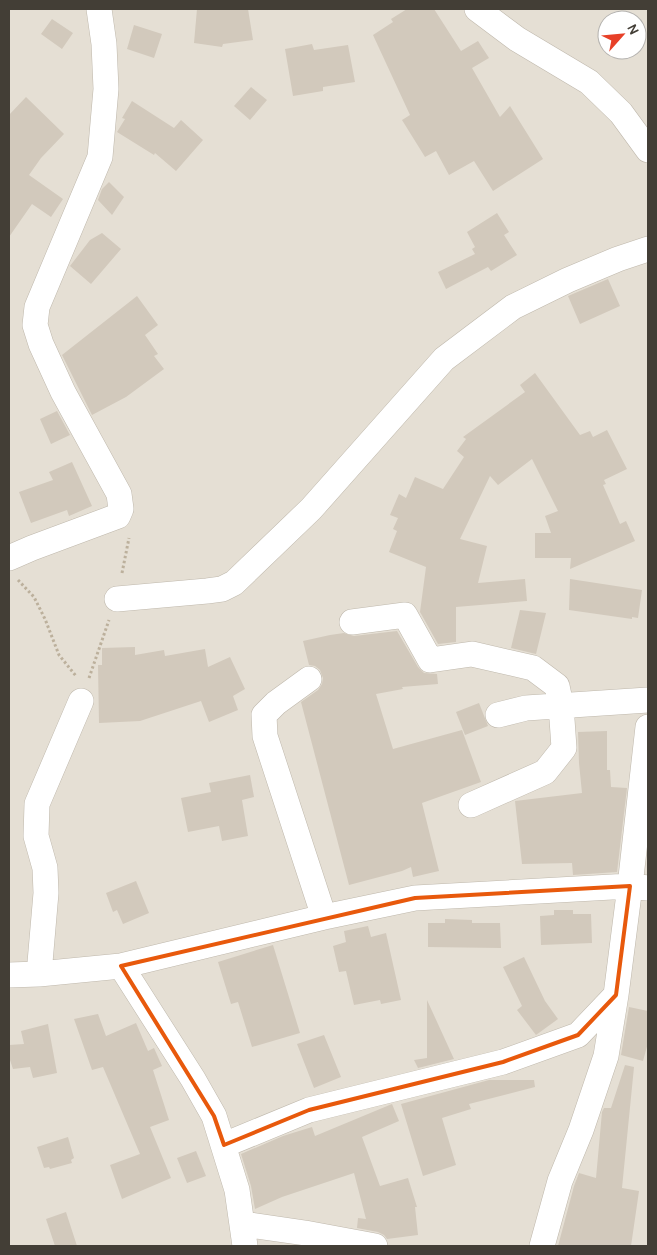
<svg xmlns="http://www.w3.org/2000/svg" width="657" height="1255" font-family="Karla,sans-serif">
<style>
.residential{fill:#e5dfd4;fill-rule:evenodd}
.building{fill:#d2c9bc}
.lines{fill:none;stroke-linecap:round;stroke-linejoin:round}
.minor-casing{stroke:#bfb8ac;stroke-width:26}
.path{stroke:#bcb09c;stroke-width:3;stroke-dasharray:2.5 2.5;stroke-linecap:butt}
.minor{stroke:#fff;stroke-width:25}
.marked{fill:none;stroke:#e8590c;stroke-width:4;stroke-linejoin:round}
</style>
<rect width="100%" height="100%" fill="#f1eee6"/>
<!-- residential -->
<path class="residential" d="M9,9H648V1246H9ZM607,20H637V50H607Z"/>
<!-- building -->
<path class="building" d="M197,9H248L253,40L223,44L222,47L194,43Z
M407,9H434L461,51L478,41L489,58L472,68L500,117L510,106L543,159L493,191L474,161L449,175L436,151L425,157L402,120L410,115L373,35L393,22L391,19Z
M52,19L73,33L62,49L41,34Z
M134,25L162,34L154,58L127,49Z
M312,44L314,50L348,45L355,82L323,87V91L293,96L285,49Z
M251,87L267,100L250,120L234,106Z
M26,97L64,134L41,158L29,175L63,199L51,217L32,204L9,237V115Z
M132,101L174,128L181,120L203,140L176,171L155,153L154,155L117,132L125,119L122,118Z
M109,182L124,197L112,215L98,200L102,189Z
M497,213L509,232L504,235L517,255L491,271L488,267L446,289L438,272L475,254L472,249L475,247L467,232Z
M102,233L121,249L91,284L70,266L90,240Z
M608,279L620,306L580,324L568,296Z
M137,296L158,325L145,335L158,354L154,356L164,369L126,397L92,415L62,355Z
M535,373L580,435L590,431L593,437L607,430L627,469L604,480L606,484L603,485L620,524L626,521L635,541L570,569L571,558H535V533H551L545,516L558,511L532,459L498,485L490,476L460,539L487,546L478,583L525,579L527,601L456,607V642L438,644L420,612L426,567L389,552L397,531L393,529L398,518L390,515L399,494L406,498L415,477L443,489L464,457L457,451L466,439L463,437L525,392L520,385Z
M57,411L70,435L51,444L40,419Z
M72,462L92,506L69,516L67,510L31,523L19,492L53,480L49,472Z
M570,579L642,590L638,618L632,617V619L569,610Z
M520,610L546,613L536,654L511,648Z
M397,631L418,667L424,673L437,674L438,684L402,687L403,689L376,694L393,749L462,730L481,782L422,803L439,871L413,877L411,867L402,871L349,885L301,702L318,690L322,684L323,678L320,670L315,666L309,665L303,641L330,635L344,633L354,636Z
M135,647V655L164,650L165,656L205,649L208,667L230,657L245,689L233,696L238,710L209,722L201,701L140,721L99,723L98,665H102V648Z
M479,703L488,726L465,735L456,712Z
M607,731V770H610L611,787L627,788L617,872L573,875L572,863L522,864L515,801L582,793L579,763L578,732Z
M250,775L254,797L242,800L248,836L222,841L219,826L188,832L181,798L211,792L209,783Z
M136,881L149,913L123,924L117,910L113,912L106,893Z
M554,910H573V914H591L592,943L541,945L540,916L554,915Z
M445,919L472,920V923H500L501,948L428,947V923H445Z
M368,926L371,937L386,933L401,1000L381,1004L380,1000L354,1005L346,971L339,972L333,946L346,942L344,931Z
M273,945L300,1033L252,1047L238,1002L231,1004L218,962Z
M524,957L545,1001L558,1019L536,1035L517,1010L522,1006L503,967Z
M427,1000L454,1059L418,1068L414,1060L427,1058Z
M629,1007L648,1011V1043L643,1061L621,1055Z
M98,1014L106,1036L136,1023L148,1051L154,1048L162,1066L153,1070L169,1120L150,1127L171,1178L122,1199L110,1165L140,1154L103,1067L92,1070L74,1019Z
M48,1024L57,1073L33,1078L30,1067L13,1069L9,1057V1045L24,1044L21,1031Z
M324,1035L341,1077L314,1088L297,1044Z
M625,1065L634,1067L622,1188L639,1191L631,1246H558L574,1186L579,1173L596,1178L602,1112L604,1108H611Z
M489,1080H534L535,1087L469,1104L471,1109L442,1118L456,1165L423,1176L401,1104Z
M392,1104L399,1121L362,1137L380,1186L408,1178L417,1207H415L418,1235L387,1239L384,1235L378,1232L357,1228L358,1218L366,1219L354,1173L282,1197L255,1209L251,1186L241,1154L283,1136L312,1127L315,1136Z
M68,1137L74,1158L71,1160L72,1163L50,1169L49,1167L44,1168L37,1147Z
M196,1151L206,1176L187,1183L177,1158Z
M66,1212L77,1246H55L46,1219Z"/>
<g class="lines">
<!-- minor casing -->
<g class="minor-casing">
<path id="minor" d="M477,9L517,39L589,82L621,113L648,150
M9,558L32,548L118,516L121,509L119,494L63,392L41,344L35,325L37,307L100,157L106,89L104,44L99,9
M117,599L207,591L222,589L234,583L311,509L444,359L513,307L568,280L618,259L648,249
M352,622L405,615L430,660L472,654L533,668L557,686L561,705L564,748L545,772L471,805
M309,679L276,703L264,715L265,736L324,917
M498,715L526,708L648,700
M121,966L193,1079L214,1116L237,1190L245,1246
M39,974L46,893L45,868L36,836L37,804L81,701
M9,975L39,974L121,966L324,917L415,898L630,886L648,888
M224,1145L309,1110L503,1062L578,1035L616,995
M243,1224L305,1233L375,1246
M542,1246L560,1181L581,1130L606,1056L616,995L630,886L648,727"/>
</g>
<!-- path -->
<path class="path" d="M122,573L129,538
M18,580L34,597L45,619L59,655L76,676
M89,678L109,620"/>
<!-- minor -->
<use href="#minor" class="minor"/>
</g>
<!-- marked area -->
<path class="marked" d="M630,886L616,995L578,1035L503,1062L309,1110L224,1145L214,1116L121,966L415,898Z"/>
<!-- border -->
<rect width="657" height="1255" fill="none" stroke="#433e36" stroke-width="20"/>
<!-- north arrow -->
<g transform="translate(622 35) rotate(63)"><circle r="24" fill="#ffffff" stroke="#b4b2af"/>
<path d="M0-4L9 19L0 12L-9 19Z" fill="#e74028"/>
<text y="-8" font-size="14" font-weight="bold" text-anchor="middle" fill="#433e36">N</text>
</g>
</svg>
